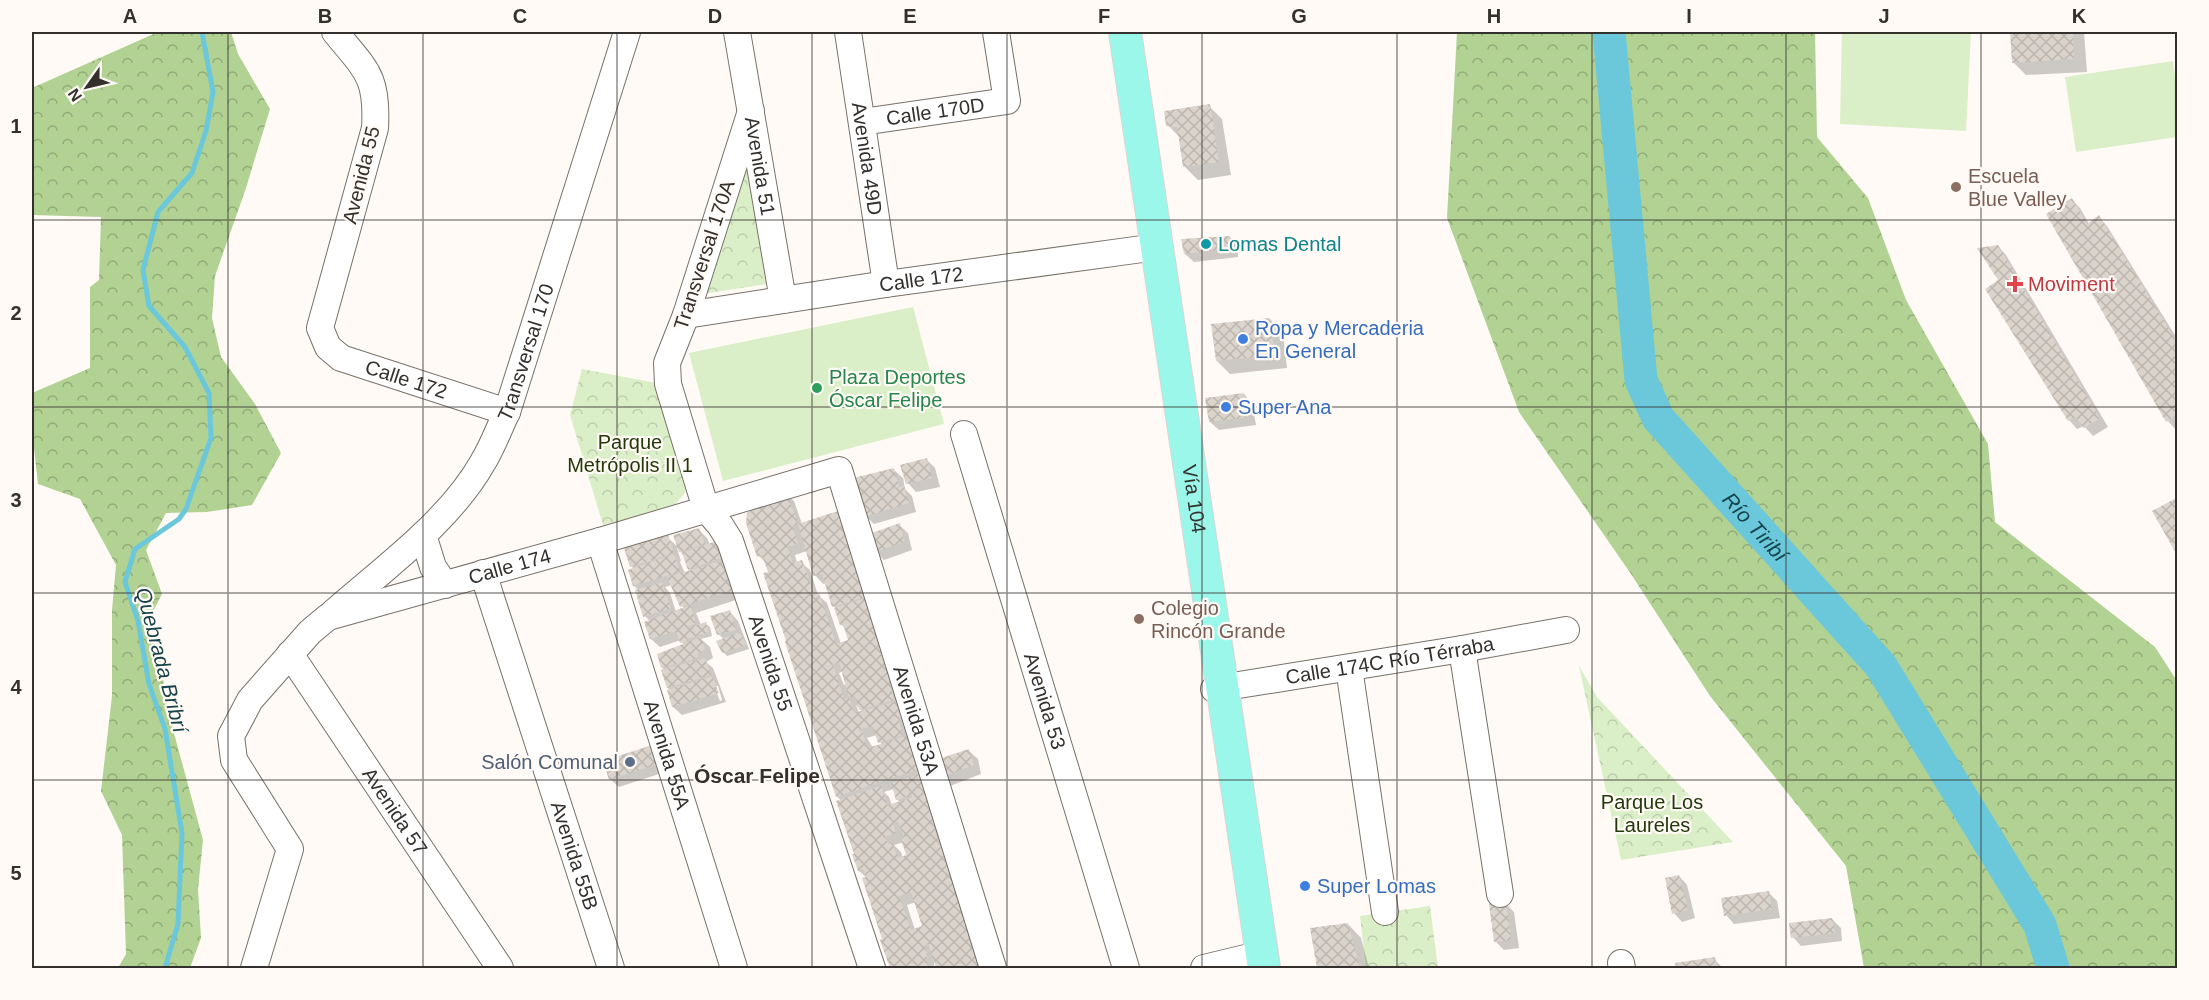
<svg xmlns="http://www.w3.org/2000/svg" width="2209" height="1000" font-family="Arial,sans-serif">
<style>
.forest{fill:url(#forest-crowns)}
.park{fill:url(#park-crowns)}
.garden{fill:#daefc7}
.shadow{fill:#0003;fill-rule:evenodd}
.lines{fill:none;stroke-linecap:round;stroke-linejoin:round}
.stream{stroke:#6bc8db;stroke-width:5}
.river{stroke:#6bc8db;stroke-width:33}
.building{fill:url(#building-cross-hatch);fill-rule:evenodd}
.minor-casing{stroke:#78716a;stroke-width:28}
.major-casing{stroke:#d6d6d5;stroke-width:34}
.minor{stroke:#fff;stroke-width:26}
.major{stroke:#9bf7e9;stroke-width:32}
.grid{fill:none;stroke:#33302d;stroke-width:1.5;stroke-opacity:0.55}
.education-dot{fill:#8d6e63;stroke:#fffaf5;stroke-width:2}
.culture-dot{fill:#0f9aa8;stroke:#fffaf5;stroke-width:2}
.health-dot{fill:#e0444e;stroke:#fffaf5;stroke-width:2}
.shop-dot{fill:#3f7fe0;stroke:#fffaf5;stroke-width:2}
.leisure-dot{fill:#2e9e5b;stroke:#fffaf5;stroke-width:2}
.service-dot{fill:#5c6f8a;stroke:#fffaf5;stroke-width:2}
.labels{text-anchor:middle;dominant-baseline:central;stroke-width:4.5;stroke-linejoin:round;paint-order:stroke}
.street-label{font-size:20px;fill:#33302d;stroke:#fffaf5}
.education-label{font-size:20px;fill:#785e54;stroke:#fffaf5;text-anchor:start}
.culture-label{font-size:20px;fill:#0d838f;stroke:#fffaf5;text-anchor:start}
.health-label{font-size:20px;fill:#be3a42;stroke:#fffaf5;text-anchor:start}
.shop-label{font-size:20px;fill:#366cbe;stroke:#fffaf5;text-anchor:start}
.leisure-label{font-size:20px;fill:#27864d;stroke:#fffaf5;text-anchor:start}
.park-label{font-size:20px;fill:#24390b;stroke:#fffaf5}
.service-label{font-size:20px;fill:#4e5e75;stroke:#fffaf5;text-anchor:end}
.water-label{font-size:21px;font-style:italic;fill:#18434b;stroke:#fffaf5}
.neighbourhood-label{font-size:21px;font-weight:bold;fill:#33302d;stroke:#fffaf5}
.neatline{fill:none;stroke:#33302d;stroke-width:2}
.grid-label{font-size:20px;text-anchor:middle;font-weight:bold;fill:#33302d}
</style>
<defs>
<pattern id="forest-crowns" width="20" height="18" patternUnits="userSpaceOnUse" patternTransform="scale(1.5)"><rect width="20" height="18" fill="#b1d293"/><path d="M2 6a3 3 0 1 1 6 0M12 15a3 3 0 1 1 6 0" fill="none" stroke="#91ab78"/></pattern>
<pattern id="park-crowns" width="20" height="18" patternUnits="userSpaceOnUse" patternTransform="scale(1.5)"><rect width="20" height="18" fill="#daefc7"/><path d="M2 6a3 3 0 1 1 6 0M12 15a3 3 0 1 1 6 0" fill="none" stroke="#bccdab"/></pattern>
<pattern id="building-cross-hatch" width="8" height="8" patternUnits="userSpaceOnUse" patternTransform="scale(1.5)"><rect width="8" height="8" fill="#dbd4cc"/><path d="M0 0l8 8M0 8l8-8" fill="none" stroke="#bcb6b0"/></pattern>
</defs>
<rect width="100%" height="100%" fill="#fffaf5"/>
<!-- forest -->
<path class="forest" d="M158,32H231L238,54L270,109L245,191L215,276L212,318L221,357L255,404L281,453L252,505L207,512L166,513L146,550L162,594L146,625L160,657L168,711L203,840L198,889L201,938L190,968H118L126,954L122,835L101,791L112,696V610L116,565L80,499L38,484L32,430V393L90,368V287L99,280L101,217L32,215V88Z
M1457,32H1815L1817,137L1868,198L1906,300L1988,444L1995,522L2155,647L2177,681V968H1864L1846,866L1710,696L1631,574L1519,412L1447,218Z"/>
<!-- park -->
<path class="park" d="M751,135L773,283L702,294Z
M582,369L657,383L687,483L685,493L673,507L603,525L570,415Z
M1579,666L1597,697L1733,842L1621,860Z
M1430,906L1438,968H1366L1360,916Z"/>
<!-- garden -->
<path class="garden" d="M1842,32H1971L1966,131L1840,124Z
M2173,61L2177,90V137L2076,152L2065,77Z
M913,307L944,424L723,481L689,353Z"/>
<!-- shadow -->
<path class="shadow" d="M2012,32H2084L2087,72L2026,75L2013,62Z
M1209,106L1222,119L1231,175L1198,180L1185,167L1180,138L1168,125Z
M2072,200L2080,208L2089,224L2099,217L2107,226L2178,340L2176,430L2168,421L2048,215Z
M1230,237L1238,246V257L1194,262L1185,254Z
M1998,246L2006,255L2108,427L2093,436L2084,426L2077,429L2069,420L2001,280Z
M1270,319L1283,333L1287,368L1230,374L1217,361Z
M1244,394L1252,403L1256,425L1219,430L1210,422Z
M927,460L935,468L940,487L916,492L908,483Z
M894,470L903,478L905,489L912,496L916,512L874,524L866,516Z
M785,492L794,501L802,524L841,512L989,968H938L934,958V968H892L864,879L867,878L859,871L841,801L837,796L788,642L767,564L759,556ZM807,551L815,575L823,584L826,583L841,624L846,629L850,641L841,644L827,603L818,595L810,570L801,562L797,563L795,555ZM844,671L847,684L844,685L839,673ZM856,705L863,712L859,713ZM877,735L882,745L873,748L867,738ZM894,789L897,799L900,803L892,805L889,797L884,792ZM904,842L907,856L903,858L901,852L894,845ZM916,902L924,927L915,930L907,905Z
M899,525L908,533L912,550L884,560L875,551Z
M698,529L707,538L710,545L716,543L724,551L745,597L696,613L701,625L706,624L710,627L712,636L701,639L710,647L713,658L706,662L713,668L726,702L682,715L673,707L671,691L668,688L665,670L662,668L684,645L681,640L660,647L651,639L650,621L645,616L639,590L634,586L630,571L634,569L631,566L667,537L680,549ZM677,548L684,555L691,571L685,573L680,562L681,561ZM672,585L684,609L676,612L670,593L665,587ZM714,686H718L722,700L720,701Z
M730,612L738,621L749,649L727,656L723,652L724,639L718,634Z
M651,747L665,772L619,787L610,779Z
M969,751L978,759L981,774L950,786L942,777Z
M1679,876L1687,885L1695,918L1682,922L1674,913Z
M1769,893L1777,901L1780,918L1734,924L1726,915Z
M1505,903L1514,912L1519,948L1504,950L1496,942Z
M1832,919L1841,928L1842,941L1801,946L1793,937Z
M1348,924L1361,938L1369,968H1319L1311,930Z
M1714,959L1723,968H1678L1677,964Z"/>
<g class="lines">
<!-- stream -->
<path class="stream" d="M165,968L178,924L182,833L165,729L149,684L138,621L125,582L135,549L179,519L186,509L211,438L209,393L185,347L149,306L143,270L158,212L192,173L206,131L213,92L202,32"/>
<!-- river -->
<path class="river" id="s1" d="M1609,32L1641,380L1658,418L1881,666L2040,925L2053,968"/>
</g>
<!-- building -->
<path class="building" d="M2010,32H2073L2074,59L2012,63Z
M1210,104L1219,162L1183,167L1177,127L1166,126L1164,111Z
M2072,198L2087,224L2099,215L2178,344V415L2166,422L2046,214Z
M1230,236V249L1184,254L1181,239Z
M1998,245L2100,418L2084,428L2076,417L2068,421L1985,289L1998,280L1977,248Z
M1270,318L1275,355L1216,361L1211,324Z
M1244,393L1248,417L1209,422L1205,398Z
M927,458L932,478L906,484L900,465Z
M894,468L899,486L882,492L904,486L909,503L864,517L849,479Z
M786,490L798,524L792,526L798,543L787,547L793,563L802,560L814,595L819,593L836,644L848,640L843,624L840,625L834,608L869,597L894,700L859,710L855,696L849,698L839,662L816,670L833,665L844,699L849,698L854,713L897,701L902,718L898,719L903,735L878,743L872,726L859,730L860,732L862,731L868,748L909,735L919,769L836,797L785,642L786,641L763,573L768,572L762,555L757,557L746,523L747,513Z
M2178,497V557L2152,511Z
M841,510L868,596L832,607L822,574L813,576L798,524Z
M900,523L904,542L874,552L869,534Z
M699,528L705,544L679,552L673,535Z
M668,535L674,553L630,567L624,548Z
M716,541L721,558L688,570L682,553Z
M674,554L680,572L633,586L628,570Z
M721,561L725,572L732,569L738,589L680,607L667,577Z
M662,582L671,608L643,617L635,590Z
M690,605L696,623L681,630L706,622L709,632L687,639L686,642L680,643L676,631L650,639L644,622Z
M730,610L736,630L717,635L710,616Z
M740,632L746,645L722,653L716,641Z
M701,637L705,649L697,654L698,658L661,668L657,654Z
M705,658L711,675L667,688L661,670Z
M712,676L719,693L672,707L667,690Z
M652,745L658,764L609,780L603,761Z
M969,749L974,765L940,778L935,760Z
M920,774L938,827L935,830L939,845H942L984,968H936L928,943L925,944L928,968H890L880,940L882,939L862,878L866,877L863,869L858,871L852,854H854L836,801L881,786L887,805L912,798V795L896,800L891,783ZM898,821L904,838L901,839L906,855L898,858L892,842L887,843L885,837L896,833L893,823ZM911,892L922,926L911,930L899,896Z
M1679,875L1688,910L1672,914L1665,878Z
M1769,891L1772,909L1724,916L1721,898Z
M1506,902L1511,940L1494,942L1489,904Z
M1832,918L1835,933L1791,938L1789,923Z
M1348,923L1360,968H1317L1310,928Z
M1715,957L1717,968H1676L1675,963Z"/>
<g class="lines">
<!-- minor casing -->
<g class="minor-casing">
<g id="minor">
<path id="s2" d="M335,32C366,70 378,76 375,128L320,328L328,347L341,358L507,412"/>
<path id="s3" d="M737,32L783,300"/>
<path id="s4" d="M848,32L886,284"/>
<path id="s5" d="M751,111L686,315L667,363L668,384L706,509L720,525L730,541L872,968"/>
<path id="s6" d="M862,122L1007,101L996,32"/>
<path id="s7" d="M686,315L886,284L1157,247"/>
<path id="s8" d="M964,434L1126,968"/>
<path d="M423,535L433,567L445,585"/>
<path id="s9" d="M600,541L734,968"/>
<path id="s10" d="M483,573L611,968"/>
<path id="s11" d="M333,613C383,569 450,521 483,462C493,446 499,428 507,412L627,32"/>
<path d="M1462,649L1500,894"/>
<path id="s12" d="M290,654L500,968"/>
<path d="M1349,668L1385,912"/>
<path id="s13" d="M1214,689L1462,649L1566,630"/>
<path d="M1621,963L1622,968"/>
<path id="s14" d="M254,968L290,849L234,760L231,736L250,700L310,632L328,617L600,541L839,470L993,968"/>
<path d="M1204,968L1262,954"/>
</g>
</g>
<!-- major casing -->
<g class="major-casing">
<g id="major">
<path id="s15" d="M1125,32L1264,968"/>
</g>
</g>
<!-- minor -->
<use href="#minor" class="minor"/>
<!-- major -->
<use href="#major" class="major"/>
</g>
<!-- grid -->
<path class="grid" d="M228,32V968M423,32V968M617,32V968M812,32V968M1007,32V968M1202,32V968M1397,32V968M1592,32V968M1786,32V968M1981,32V968M32,220H2178M32,407H2178M32,593H2178M32,780H2178"/>
<!-- markers -->
<g class="education-dot">
<circle cx="1956" cy="187" r="6"/>
<circle cx="1139" cy="619" r="6"/>
</g>
<circle class="culture-dot" cx="1206" cy="244" r="6"/>
<path class="health-dot" d="M2012 275h6v6h6v6h-6v6h-6v-6h-6v-6h6z"/>
<g class="shop-dot">
<circle cx="1243" cy="339" r="6"/>
<circle cx="1226" cy="407" r="6"/>
<circle cx="1305" cy="886" r="6"/>
</g>
<circle class="leisure-dot" cx="817" cy="388" r="6"/>
<circle class="service-dot" cx="630" cy="762" r="6"/>
<g class="labels">
<!-- street labels -->
<g class="street-label">
<text stroke="none"><textPath href="#s6" startOffset="74">Calle 170D</textPath></text>
<text stroke="none"><textPath href="#s4" startOffset="128">Avenida 49D</textPath></text>
<text stroke="none"><textPath href="#s3" startOffset="136">Avenida 51</textPath></text>
<text transform="translate(361 175) rotate(-76)">Avenida 55</text>
<text transform="translate(704 255) rotate(-72)">Transversal 170A</text>
<text stroke="none"><textPath href="#s7" startOffset="238">Calle 172</textPath></text>
<text stroke="none"><textPath href="#s11" startOffset="332">Transversal 170</textPath></text>
<text stroke="none"><textPath href="#s2" startOffset="422">Calle 172</textPath></text>
<text stroke="none"><textPath href="#s15" startOffset="472">Vía 104</textPath></text>
<text stroke="none"><textPath href="#s14" startOffset="597">Calle 174</textPath></text>
<text stroke="none"><textPath href="#s13" startOffset="178">Calle 174C Río Térraba</textPath></text>
<text stroke="none"><textPath href="#s5" startOffset="586">Avenida 55</textPath></text>
<text stroke="none"><textPath href="#s8" startOffset="279">Avenida 53</textPath></text>
<text stroke="none"><textPath href="#s14" startOffset="1202">Avenida 53A</textPath></text>
<text stroke="none"><textPath href="#s9" startOffset="224">Avenida 55A</textPath></text>
<text stroke="none"><textPath href="#s12" startOffset="189">Avenida 57</textPath></text>
<text stroke="none"><textPath href="#s10" startOffset="297">Avenida 55B</textPath></text>
</g>
<!-- education labels -->
<g class="education-label">
<text x="1968" y="176">Escuela<tspan x="1968" dy="23">Blue Valley</tspan></text>
<text x="1151" y="608">Colegio<tspan x="1151" dy="23">Rincón Grande</tspan></text>
</g>
<!-- culture labels -->
<g class="culture-label">
<text x="1218" y="244">Lomas Dental</text>
</g>
<!-- health labels -->
<g class="health-label">
<text x="2028" y="284">Moviment</text>
</g>
<!-- shop labels -->
<g class="shop-label">
<text x="1255" y="328">Ropa y Mercaderia<tspan x="1255" dy="23">En General</tspan></text>
<text x="1238" y="407">Super Ana</text>
<text x="1317" y="886">Super Lomas</text>
</g>
<!-- leisure labels -->
<g class="leisure-label">
<text x="829" y="377">Plaza Deportes<tspan x="829" dy="23">Óscar Felipe</tspan></text>
</g>
<!-- park labels -->
<g class="park-label">
<text x="630" y="442">Parque<tspan x="630" dy="23">Metrópolis II 1</tspan></text>
<text x="1652" y="802">Parque Los<tspan x="1652" dy="23">Laureles</tspan></text>
</g>
<!-- service labels -->
<g class="service-label">
<text x="618" y="762">Salón Comunal</text>
</g>
<!-- water labels -->
<g class="water-label">
<text stroke="none"><textPath href="#s1" startOffset="537">Río Tiribí</textPath></text>
<text transform="translate(162 660) rotate(75)">Quebrada Bribrí</text>
</g>
<!-- neighbourhood labels -->
<g class="neighbourhood-label">
<text x="757" y="775">Óscar Felipe</text>
</g>
</g>
<!-- border -->
<rect width="2209" height="1000" fill="none" stroke="#fffaf5" stroke-width="66"/>
<!-- north arrow -->
<g transform="translate(87 87) rotate(236)" stroke="#fffaf5" stroke-width="4.5" paint-order="stroke">
<path d="M0-4.5L10 22L0 15L-10 22Z" fill="#33302d"/>
<text y="-9" font-size="16" font-weight="bold" text-anchor="middle" fill="#33302d">N</text>
</g>
<rect x="33" y="33" width="2143" height="934" class="neatline"/>
<g class="grid-label">
<text x="130" y="23">A</text>
<text x="325" y="23">B</text>
<text x="520" y="23">C</text>
<text x="715" y="23">D</text>
<text x="910" y="23">E</text>
<text x="1104" y="23">F</text>
<text x="1299" y="23">G</text>
<text x="1494" y="23">H</text>
<text x="1689" y="23">I</text>
<text x="1884" y="23">J</text>
<text x="2079" y="23">K</text>
<text x="16" y="133">1</text>
<text x="16" y="320">2</text>
<text x="16" y="507">3</text>
<text x="16" y="694">4</text>
<text x="16" y="880">5</text>
</g>
</svg>
